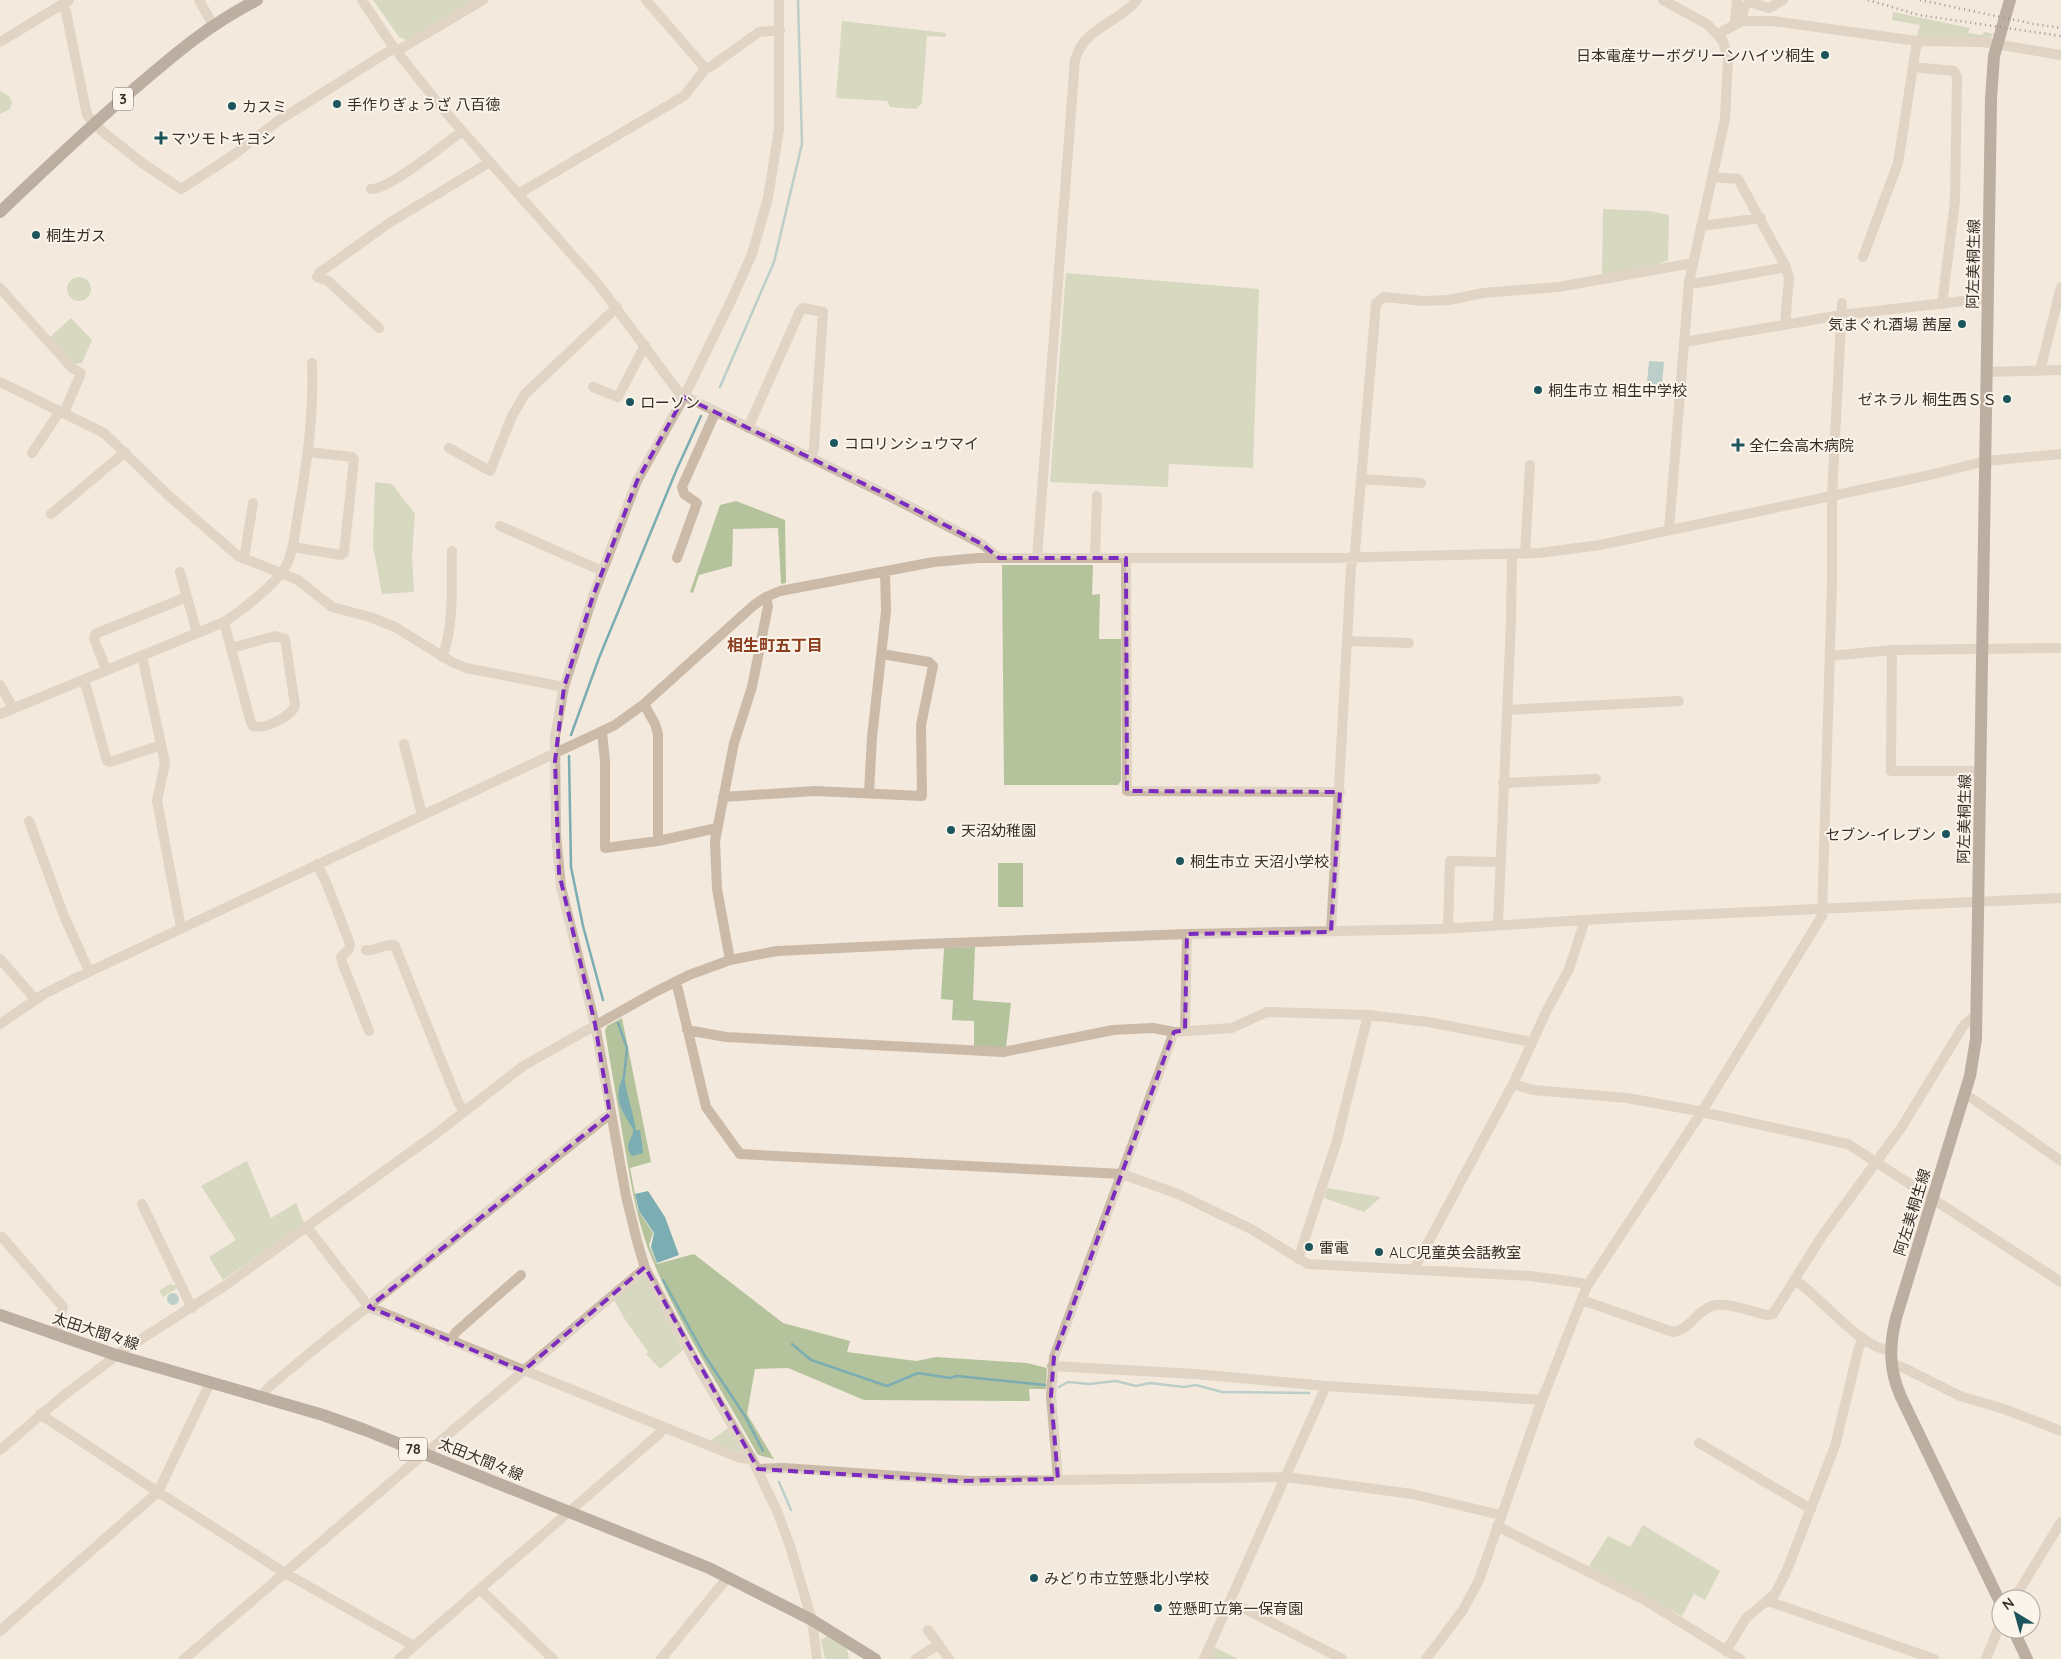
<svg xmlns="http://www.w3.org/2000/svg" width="2061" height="1659" font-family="Quicksand,'Noto Sans JP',sans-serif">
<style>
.green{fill:#b4c39c}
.water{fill:#7badb2}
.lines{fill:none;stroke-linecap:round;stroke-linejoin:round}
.stream{stroke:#7badb2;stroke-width:2.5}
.minor{stroke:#ccbaa8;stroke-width:10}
.major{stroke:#7b6659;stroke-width:12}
.rail{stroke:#392f29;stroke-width:2.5;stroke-dasharray:1 4;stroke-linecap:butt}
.marked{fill:none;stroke:#7b2cbf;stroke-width:4;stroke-dasharray:10 6;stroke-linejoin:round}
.poi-dot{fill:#1c555c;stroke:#fbf4ea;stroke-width:2}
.labels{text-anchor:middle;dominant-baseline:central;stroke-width:4;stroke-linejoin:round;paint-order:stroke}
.shield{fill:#fbf4ea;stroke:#736a63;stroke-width:1}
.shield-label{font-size:14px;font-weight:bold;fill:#392f29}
.poi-label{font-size:15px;fill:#392f29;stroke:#fbf4ea;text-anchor:start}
.street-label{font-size:15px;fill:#392f29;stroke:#fbf4ea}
.neighbourhood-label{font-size:16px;font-weight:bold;fill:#8b3d1e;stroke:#fbf4ea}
</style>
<rect width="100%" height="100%" fill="#f3eadd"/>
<!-- green -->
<path class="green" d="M373,0H474L406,40L399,37Z
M1893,12L1970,28L1968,33L1982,35L1984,32L1994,34L1990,38L1953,40L1917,37L1920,25L1892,20Z
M842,21L946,33L945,37L927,36L922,103L916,109L890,107L887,101L836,98Z
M0,91L9,96L12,103L9,110L0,114Z
M1603,209L1649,211L1669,215L1668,260L1657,265L1602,275Z
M1066,273L1259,289L1253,468L1169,464L1168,487L1050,482Z
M67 289a12 12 0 1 1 24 0a12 12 0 1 1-24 0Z
M71,318L92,340L82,363L73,364L49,338Z
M375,482L392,484L415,514L412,555L414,592L382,594L373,547Z
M736,501L785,520L786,583L781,584L778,528L733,529L732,566L699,575L693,593L690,592L720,505Z
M1002,565H1093L1092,595L1100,594L1099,639H1121V781L1118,785H1004Z
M998,863H1023V907H998Z
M975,947L973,1000L1011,1003L1006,1048L974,1047V1021L952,1020L953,1000L941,999L944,948Z
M622,1018L651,1162L630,1168L638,1210L653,1233L649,1245L657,1264L694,1254L783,1323L850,1341L847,1352L916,1361L936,1357L1027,1363L1047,1368L1046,1389H1029L1030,1401L864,1400L788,1368L755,1369L747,1414L774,1459L758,1455C723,1391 681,1329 653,1261C637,1224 631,1183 624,1143C618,1106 611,1068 605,1031L607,1026Z
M247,1161L271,1218L296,1203L304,1223L223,1280L209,1257L236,1240L201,1186Z
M1327,1188L1381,1197L1364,1212L1324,1198Z
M640,1274L645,1276L683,1350L660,1369L646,1354L648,1352L624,1318L613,1298Z
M170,1284L175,1285L177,1288L163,1297L159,1291Z
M728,1428L742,1451L741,1453L710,1441Z
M1643,1525L1720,1571L1705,1600L1694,1594L1682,1616L1589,1566L1608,1536L1630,1547Z
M829,1635L846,1645L849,1659H825L821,1640Z
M1214,1647L1238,1659H1209Z"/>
<!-- water -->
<path class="water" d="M1649,361L1664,362L1661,395L1646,394Z
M624,1074C626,1093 633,1111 636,1130H640L643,1153L632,1156C622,1144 634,1140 633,1129C619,1106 613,1099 624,1074Z
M648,1191L665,1217L679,1255L657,1263L651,1247L654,1233L639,1211L635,1194Z
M167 1299a6 6 0 1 1 12 0a6 6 0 1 1-12 0Z"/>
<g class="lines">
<!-- stream -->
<path class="stream" d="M720,387L774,262L802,144L798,0
M571,735L599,658L676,471L701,416
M569,756L571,867L583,926L603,1000
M618,1023L627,1048L624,1077
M663,1280L705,1356L745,1416L763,1451
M792,1344L811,1360L887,1386L918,1373L950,1378L957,1376L1045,1385
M1059,1387L1068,1382L1089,1384L1116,1381L1136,1386L1150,1383L1184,1387L1196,1385L1222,1392L1309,1393
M779,1482L791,1510"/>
<!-- minor -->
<path class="minor" d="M199,0L213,25
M362,0L394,48L442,108L598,284L680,394L889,496L982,544L999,558
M646,0L705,68L710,67L759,32L780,30
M779,0V129L768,198L752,254L731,301L684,397L637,481L593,596L564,687L555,737L556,834L561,887L595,1024L626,1196L637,1241L645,1268L697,1365L752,1459L777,1511L790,1546L812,1620L817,1659
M1663,0L1707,24L1723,41L1728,59L1725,119L1689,282L1669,530
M62,4L66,12L87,115L102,131L142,163L181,189L232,156L278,121L394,48
M1742,21L1744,7L1750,2L1769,8L1783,0
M1735,23L1737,0
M1718,34L1742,21H1772L1917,41L1983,42L2061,55
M0,42L69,0
M397,51L483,0
M1913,67L1954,71L1957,77L1955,201L1942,304
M1712,177L1738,179L1786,267L1789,278L1785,325
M371,189C389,190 446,143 462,131
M518,194L684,96L706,68
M1701,226L1761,218
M1863,257L1898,163L1917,41
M1689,282L1698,283L1786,267
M0,288L72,368L81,373L64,413
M379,328L328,281L317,277L319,273L389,223L490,162
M1684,342L1841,315L1989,298
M2040,371L2061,287
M1987,372L2061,370
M0,382L104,433L168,495L238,556L298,580L332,607L370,617L395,627L452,662L466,668L564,687
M593,387L618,397L645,345
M748,428L800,311L803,308L823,312L814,448L811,457
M449,448L490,471L512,416L525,394L617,307
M32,453L60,411
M1361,479L1421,483
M51,514L125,452
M500,526L602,571
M293,547L341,555L344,553L354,460L352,457L309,452
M1525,554L1530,465
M1037,557L1075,60C1085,26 1116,25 1137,0
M677,558L697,503L684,494L682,487L715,413
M1095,558L1097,496
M1126,558L1127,791L1340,792
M244,559L253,503
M180,572L197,633
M224,622L251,723L253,726C264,730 293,716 295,705L285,639L275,636L232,648
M1348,641L1409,643
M1892,650L1891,771H1981
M142,656L165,763L157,801L181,928
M1830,656L1892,650L2061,648
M442,657C455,625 451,585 452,551
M106,669L94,639L95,634L187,597
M84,679L107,761L110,762L161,745
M0,685L13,708
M644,704L655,724L658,734V841
M1507,710L1679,701
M0,714L224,622C240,612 277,583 286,566C294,551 295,531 298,514C307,464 314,415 312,363
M602,732L605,761V848L658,841L717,828
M404,744L422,815
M1503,783L1596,779
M869,793L872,737L886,611L885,571
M723,797L815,791L922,796L921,725L933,666L929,662L882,654
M29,821L64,916L89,971
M317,864L326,882L350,944L349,949L341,957L342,962L369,1031
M1498,925L1511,620L1512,555
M1448,928L1450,861L1501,862
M1331,932L1351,568L1355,551L1376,303L1384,297L1423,301L1449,300L1483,293L1558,287L1693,263
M366,950C376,952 385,942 395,946L458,1102L464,1111
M0,959L36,1000
M730,960L717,889L715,841L734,743L752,687L768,606L766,597
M676,981L706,1107L740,1154L1122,1174L1178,1194L1251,1229L1308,1264L1530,1276L1582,1283L1587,1286
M0,1024L44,994L78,977L615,725L644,704L754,605L766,597L780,591L934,562L978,558H1329L1539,553L1600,545L1930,475L1986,461L2061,454
M687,1030L726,1037L1003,1052L1113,1030L1153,1028L1174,1032L1232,1028L1267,1012L1368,1015L1428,1022L1532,1042
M1185,1030L1187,934
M1513,1084L1533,1090L1627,1098L1693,1110L1848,1144L2061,1282
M1964,1096L1973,1099L2061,1161
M142,1204L192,1308
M307,1227L369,1307L740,1458L752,1459
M2,1237L63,1307L55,1335
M1298,1259L1336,1144L1368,1015
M1414,1269L1513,1084L1546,1012L1569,969L1585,920
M1795,1280C1822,1298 1860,1348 1891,1351
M1582,1300L1673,1332C1690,1330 1698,1308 1716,1305C1731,1303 1752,1312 1767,1315L1773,1314L1822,1236L1901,1128L1964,1025L1977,1014
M450,1341L456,1332L521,1275
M1892,1364L1902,1367L1960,1396L2007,1410L2061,1431
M1052,1366L1195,1374L1326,1386L1542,1400
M260,1397L270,1386L312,1351L610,1114
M40,1414L158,1492L285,1573L414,1646
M1699,1443L1811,1509
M0,1450L63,1396L124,1350L223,1287L437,1133L523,1066L655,992L689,975L730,960L777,951L924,944L1187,934L1440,929L1617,918L2061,898
M427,1455L432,1448L645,1268
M758,1469L784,1468L970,1481L1286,1477L1412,1494L1501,1515
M1058,1479L1051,1396L1054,1357L1174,1032
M1497,1526L1643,1599L1740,1659
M480,1589L553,1659
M2014,1599L2061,1522
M1230,1601L1342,1659
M1768,1601L1934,1659
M928,1630L949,1659
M0,1631L158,1492L210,1383
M1726,1651L1746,1618L1775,1594L1787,1570L1835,1446L1859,1347L1864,1339
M184,1659L417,1460L422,1453
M399,1659L659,1434L664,1427
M661,1659L728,1577
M916,1659L939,1644
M1204,1659L1326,1386
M1426,1659L1463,1610L1479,1580L1542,1400L1587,1286L1701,1113L1822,916L1832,582V496L1842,303
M1986,1659L2001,1622"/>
<!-- major -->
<path class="major" d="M0,212C44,170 88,128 134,89C176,53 207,26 257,0
M0,1315L116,1355L323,1415L365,1430L709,1568L812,1620L875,1659
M2001,1604L1901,1397C1889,1370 1889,1346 1896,1318L1970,1076L1976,1039L1991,99L1994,56L2010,0
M2013,1629L2027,1659"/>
<!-- rail -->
<path class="rail" d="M1868,0L1919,15L2061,36
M1920,0L2034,24L2061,28"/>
</g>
<!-- marked area -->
<path d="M0 0H2061V1659H0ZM684,397L889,496L982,544L999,558H1126L1127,791L1340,792L1331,932L1187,934L1185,1030L1174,1032L1054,1357L1051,1396L1058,1479L958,1481L758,1469L645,1267L523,1371L369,1307L610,1114L595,1024L559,873L555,761L564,687L593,596L637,481Z" fill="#f3eadd" fill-opacity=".55" fill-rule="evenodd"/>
<path class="marked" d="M684,397L889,496L982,544L999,558H1126L1127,791L1340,792L1331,932L1187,934L1185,1030L1174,1032L1054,1357L1051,1396L1058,1479L958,1481L758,1469L645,1267L523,1371L369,1307L610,1114L595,1024L559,873L555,761L564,687L593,596L637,481Z"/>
<!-- markers -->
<g class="poi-dot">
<circle cx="1825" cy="55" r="5"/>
<circle cx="337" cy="104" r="5"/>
<circle cx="232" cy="106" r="5"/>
<path d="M158.5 130.5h5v5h5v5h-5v5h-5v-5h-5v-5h5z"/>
<circle cx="36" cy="235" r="5"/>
<circle cx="1962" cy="324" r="5"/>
<circle cx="1538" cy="390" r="5"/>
<circle cx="2007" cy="399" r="5"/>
<circle cx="630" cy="402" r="5"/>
<circle cx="834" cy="443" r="5"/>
<path d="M1735.5 437.5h5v5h5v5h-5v5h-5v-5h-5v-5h5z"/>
<circle cx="951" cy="830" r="5"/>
<circle cx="1946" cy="834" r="5"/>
<circle cx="1180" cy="861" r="5"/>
<circle cx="1309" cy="1247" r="5"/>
<circle cx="1379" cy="1252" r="5"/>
<circle cx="1034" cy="1578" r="5"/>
<circle cx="1158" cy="1608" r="5"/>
</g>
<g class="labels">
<!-- shield labels -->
<g class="shield">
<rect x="113" y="87.5" width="20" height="23" rx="4"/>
<rect x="399" y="1437.5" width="28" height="23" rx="4"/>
</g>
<g class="shield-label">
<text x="123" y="99">3</text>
<text x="413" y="1449">78</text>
</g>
<!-- poi labels -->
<g class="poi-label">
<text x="1815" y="55" text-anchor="end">日本電産サーボグリーンハイツ桐生</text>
<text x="347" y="104">手作りぎょうざ 八百徳</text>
<text x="242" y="106">カスミ</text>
<text x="171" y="138">マツモトキヨシ</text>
<text x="46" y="235">桐生ガス</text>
<text x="1952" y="324" text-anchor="end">気まぐれ酒場 茜屋</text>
<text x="1548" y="390">桐生市立 相生中学校</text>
<text x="1997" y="399" text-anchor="end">ゼネラル 桐生西ＳＳ</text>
<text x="640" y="402">ローソン</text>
<text x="844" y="443">コロリンシュウマイ</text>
<text x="1749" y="445">全仁会高木病院</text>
<text x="961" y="830">天沼幼稚園</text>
<text x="1936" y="834" text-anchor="end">セブン-イレブン</text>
<text x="1190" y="861">桐生市立 天沼小学校</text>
<text x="1319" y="1247">雷電</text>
<text x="1389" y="1252">ALC児童英会話教室</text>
<text x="1044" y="1578">みどり市立笠懸北小学校</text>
<text x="1168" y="1608">笠懸町立第一保育園</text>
</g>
<!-- street labels -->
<g class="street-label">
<text transform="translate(1973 264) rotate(-89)">阿左美桐生線</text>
<text transform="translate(1964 819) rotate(-89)">阿左美桐生線</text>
<text transform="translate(1912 1212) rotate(-73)">阿左美桐生線</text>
<text transform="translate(96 1331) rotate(18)">太田大間々線</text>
<text transform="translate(481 1459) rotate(22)">太田大間々線</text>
</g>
<!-- neighbourhood labels -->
<g class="neighbourhood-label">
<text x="775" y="645">相生町五丁目</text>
</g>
</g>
<!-- north arrow -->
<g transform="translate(2016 1614) rotate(323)"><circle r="24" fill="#fbf4ea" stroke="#ada59d"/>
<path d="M0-4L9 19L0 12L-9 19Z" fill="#1c555c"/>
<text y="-8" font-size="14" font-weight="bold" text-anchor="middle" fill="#392f29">N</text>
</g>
</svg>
